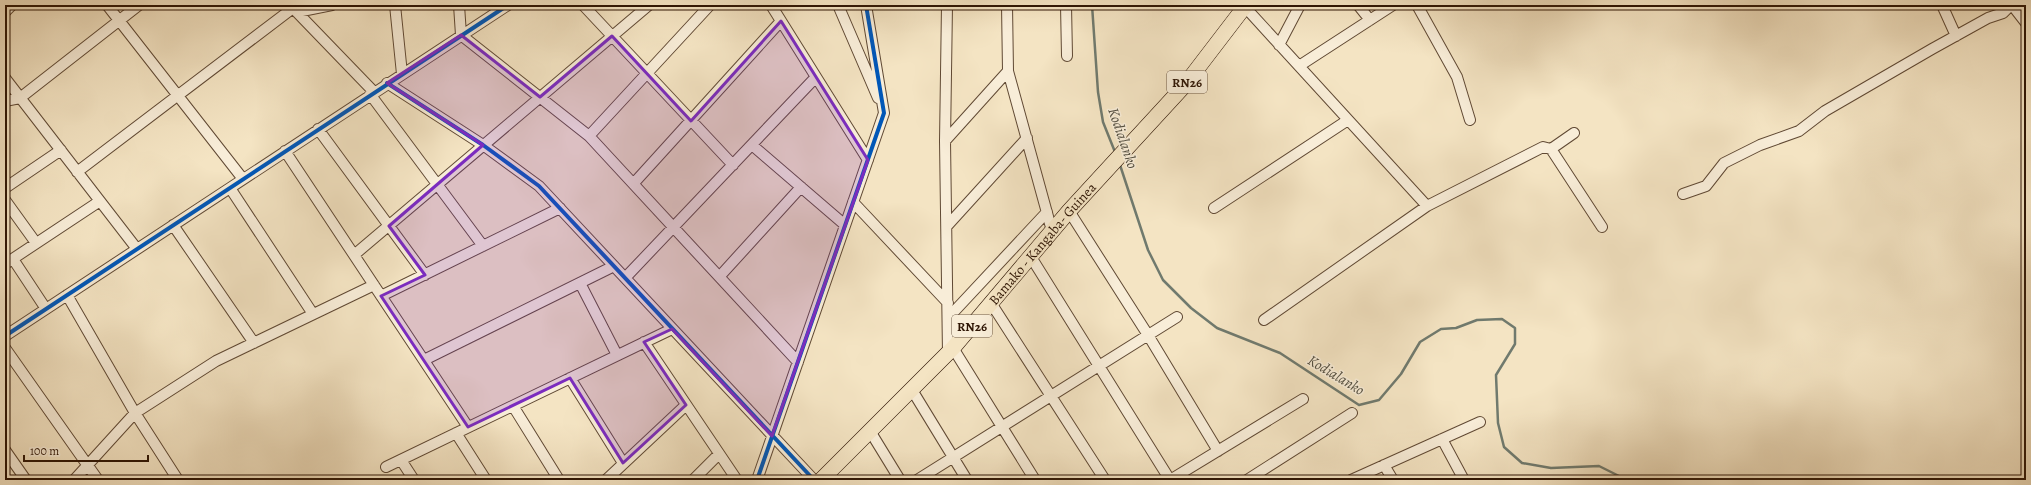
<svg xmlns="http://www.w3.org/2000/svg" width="2031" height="485" font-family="Alegreya,serif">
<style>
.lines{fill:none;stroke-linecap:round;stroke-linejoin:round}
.stream{stroke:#707a6e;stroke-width:2.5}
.street-casing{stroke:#604934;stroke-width:12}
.primary-casing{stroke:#2e1504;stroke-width:16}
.street{stroke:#f8edd8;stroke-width:10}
.primary{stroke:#f4e4c3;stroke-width:15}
.cycleway-casing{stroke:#f8edd8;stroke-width:6}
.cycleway{stroke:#0057b8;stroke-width:4}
.marked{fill:#7b2cbf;fill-opacity:0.2;stroke:#7b2cbf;stroke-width:3;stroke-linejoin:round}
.labels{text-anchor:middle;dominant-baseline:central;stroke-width:3;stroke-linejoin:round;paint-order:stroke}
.shield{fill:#f8edd8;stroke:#6b5644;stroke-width:1}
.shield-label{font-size:13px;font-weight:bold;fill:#2e1504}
.street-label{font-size:14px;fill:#2e1504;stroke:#f8edd8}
.water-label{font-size:15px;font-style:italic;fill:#545042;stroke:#f8edd8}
</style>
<rect width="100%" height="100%" fill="#f4e4c3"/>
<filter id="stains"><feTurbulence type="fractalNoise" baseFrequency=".005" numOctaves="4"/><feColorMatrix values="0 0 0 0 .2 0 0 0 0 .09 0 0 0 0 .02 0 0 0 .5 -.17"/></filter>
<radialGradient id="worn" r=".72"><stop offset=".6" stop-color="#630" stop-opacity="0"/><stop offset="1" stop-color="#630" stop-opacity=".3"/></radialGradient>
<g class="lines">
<!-- stream -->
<path class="stream" d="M1092,5L1098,92L1103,122L1115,152
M1120,165L1148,250L1163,280L1191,308L1217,328L1280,353L1359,405L1379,400L1401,374L1420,342L1441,329L1456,328L1477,320L1502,319L1515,328V344L1496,375L1498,423L1504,447L1522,463L1551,468L1599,466L1627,480"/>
<!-- street casing -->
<g class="street-casing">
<path id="street" d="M107,5L243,179
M290,5L374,92
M395,5L402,74
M459,5L461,35L589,136L798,362
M583,5L733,165
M771,5L868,160
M838,5L878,98
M947,5L945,141L948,354
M1007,5L1008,71L1052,231
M1066,5L1067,56
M1358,5L1370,20
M1417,5L1457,77L1470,120
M1942,5L1956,36
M2012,5L2026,23
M1245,7L1427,206L1543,147L1551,149L1574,133
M5,12L12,5
M297,12L332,5
M1279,45L1300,5
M1299,66L1393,5
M5,78L137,249
M387,83L483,145L539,186L814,480
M370,94L483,246
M5,101L20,98L139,5
M318,129L425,275
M589,136L710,5
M945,141L1008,71
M752,145L845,225
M1551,149L1602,227
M285,151L468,427
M77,172L293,8
M634,183L781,21
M5,188L61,150
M230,188L313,314
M1683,194L1706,186L1724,163L1760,145L1799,131L1825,111L1932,49L1988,18L2003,13L2011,5
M5,200L36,243
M853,202L948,303
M1214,208L1348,120
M1069,211L1148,335L1218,451
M173,225L254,343
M947,226L1027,138
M354,255L649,5
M1031,257L1170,480
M13,259L46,309
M5,264L100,201
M720,276L801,187
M625,278L816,77
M580,283L617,355
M67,295L135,413L178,480
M381,296L560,208
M991,303L1105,480
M948,318L1047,212
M1264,320L1427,206
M5,336L508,5
M644,342L737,480
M5,348L98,480
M953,348L1035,480
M424,360L614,266
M570,378L623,463
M912,390L967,480
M513,406L559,480
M870,431L900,480
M456,433L486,480
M1442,439L1464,480
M5,450L26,480
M401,460L414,480
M1384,465L1393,480
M386,467L672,329
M74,480L135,413L216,361L374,285
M606,480L686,405
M693,480L719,454
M757,480L884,113L866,5
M917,480L1177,317
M1170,480L1303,399
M1247,480L1352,413
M1351,480L1480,422"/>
</g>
<!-- primary casing -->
<g class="primary-casing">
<g id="primary">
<path id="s1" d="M821,480L953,348L1069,211L1184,86L1246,5"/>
</g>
</g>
<!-- street -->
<use href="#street" class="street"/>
<!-- primary -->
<use href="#primary" class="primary"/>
<!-- cycleway casing -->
<g class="cycleway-casing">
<path id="cycleway" d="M387,83L483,145L539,186L814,480
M5,336L508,5
M757,480L884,113L866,5"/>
</g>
<!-- cycleway -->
<use href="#cycleway" class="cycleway"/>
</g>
<!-- marked area -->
<path class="marked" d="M781,21L868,160L772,436L672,329L644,342L686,405L623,463L570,378L468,427L381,296L425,275L389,226L483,145L387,83L461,35L540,97L612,36L691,121Z"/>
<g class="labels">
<!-- shield labels -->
<g class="shield">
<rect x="1167" y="71" width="40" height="22" rx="3"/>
<rect x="952" y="315" width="40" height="22" rx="3"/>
</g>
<g class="shield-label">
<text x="1187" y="82">RN26</text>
<text x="972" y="326">RN26</text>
</g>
<!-- street labels -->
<g class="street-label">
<text stroke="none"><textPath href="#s1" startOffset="324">Bamako - Kangaba- Guinea</textPath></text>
</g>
<!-- water labels -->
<g class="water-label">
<text transform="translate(1123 138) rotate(71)">Kodialanko</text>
<text transform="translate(1336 375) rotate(31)">Kodialanko</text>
</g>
</g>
<!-- margin -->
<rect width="2031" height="485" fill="none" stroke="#f4e4c3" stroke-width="20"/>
<rect x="6" y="6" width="2019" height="473" fill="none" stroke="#2e1504" stroke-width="2"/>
<rect x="10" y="10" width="2011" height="465" fill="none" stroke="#2e1504"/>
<!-- scale -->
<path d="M24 455v6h124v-6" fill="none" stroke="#2e1504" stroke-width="2"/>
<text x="30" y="455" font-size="12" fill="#2e1504" stroke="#f8edd8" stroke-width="3" paint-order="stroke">100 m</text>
<rect width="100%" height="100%" filter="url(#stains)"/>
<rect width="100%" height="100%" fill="url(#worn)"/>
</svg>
